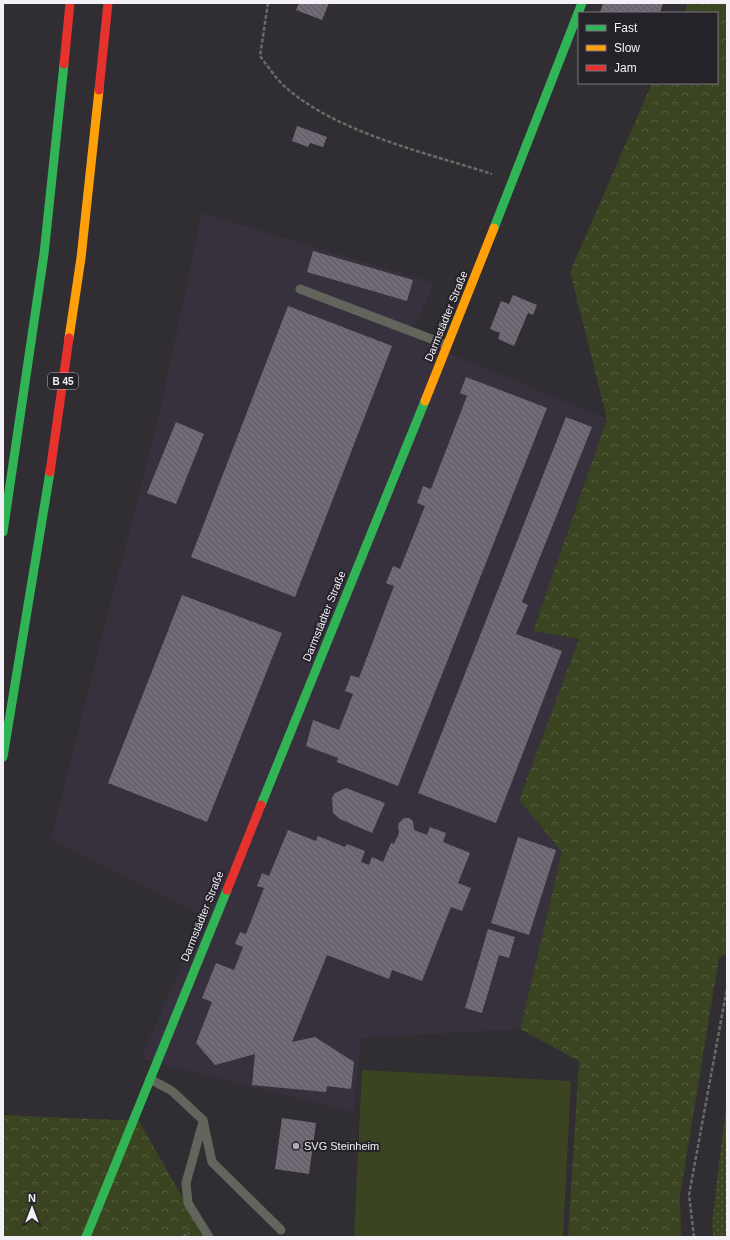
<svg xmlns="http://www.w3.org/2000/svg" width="730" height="1240" font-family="Helvetica,sans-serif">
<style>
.built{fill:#37313d}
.grass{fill:url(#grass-dots)}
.forest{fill:url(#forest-crowns)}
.park{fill:#3a4420}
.building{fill:url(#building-back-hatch)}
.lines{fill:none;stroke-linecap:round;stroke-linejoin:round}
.path{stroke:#696a65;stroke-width:2.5;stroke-dasharray:4 2;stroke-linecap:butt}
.lane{stroke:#62655b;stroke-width:9}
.fast{stroke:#30b455;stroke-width:9}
.slow{stroke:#ff9f0a;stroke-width:9}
.jam{stroke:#e5322d;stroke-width:9}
.poi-dot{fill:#afadb2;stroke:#26222a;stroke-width:1.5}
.labels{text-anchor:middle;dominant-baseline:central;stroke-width:4;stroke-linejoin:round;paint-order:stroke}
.shield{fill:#26222a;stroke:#b6b3ba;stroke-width:1}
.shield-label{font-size:10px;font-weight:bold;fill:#f3f1f7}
.street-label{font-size:11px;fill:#f3f1f7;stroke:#26222a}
.poi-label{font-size:11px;fill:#f3f1f7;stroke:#26222a;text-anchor:start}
</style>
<defs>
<pattern id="grass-dots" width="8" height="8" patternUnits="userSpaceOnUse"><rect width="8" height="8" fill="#3a4420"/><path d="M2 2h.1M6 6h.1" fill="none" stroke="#575f41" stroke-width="1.8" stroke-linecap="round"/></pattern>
<pattern id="forest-crowns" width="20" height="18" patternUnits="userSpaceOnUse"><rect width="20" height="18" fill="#3a4420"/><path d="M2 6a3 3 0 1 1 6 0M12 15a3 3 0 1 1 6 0" fill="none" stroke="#575f41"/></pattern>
<pattern id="building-back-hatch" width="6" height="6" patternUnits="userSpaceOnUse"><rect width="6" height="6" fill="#706b76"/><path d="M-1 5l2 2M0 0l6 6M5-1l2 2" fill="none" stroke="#5b585e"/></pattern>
</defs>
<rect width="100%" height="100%" fill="#302e32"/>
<!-- built -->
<path class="built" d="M202,213L434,283L410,337L607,419L533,630L579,639L519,800L562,852L520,1029L361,1038L353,1112L141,1059L203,916L51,839L161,406Z"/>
<!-- grass -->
<path class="grass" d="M727,1098V1237H713L712,1223Z"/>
<!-- forest -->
<path class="forest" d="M688,3H727V953L719,958L680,1195L681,1237H568L579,1061L520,1029L562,852L519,800L579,639L533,631L607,419L570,272L652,83H717V13H684Z
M3,1115L139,1121L205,1237H3Z"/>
<!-- park -->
<path class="park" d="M362,1070L571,1081L563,1237H354Z"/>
<!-- building -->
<path class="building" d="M299,3H329L322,20L296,10Z
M603,3L628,4L663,3L660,13H600Z
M297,126L327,137L323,147L310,143L308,147L292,141Z
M313,251L413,280L407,301L307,272Z
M513,295L537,305L533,315L528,313L514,346L498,339L500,333L490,329L501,301L509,304Z
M288,306L392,346L295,597L191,557Z
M466,377L547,408L398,786L337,762L338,758L306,746L313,720L339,730L353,694L345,691L351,675L359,678L394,586L386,583L393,566L400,569L425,506L417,503L423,486L431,489L467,396L460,393Z
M566,417L592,427L522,602L528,605L516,634L562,651L496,823L418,793Z
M176,422L204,434L176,504L147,493Z
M182,595L282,633L207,822L108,783Z
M346,788L385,803L372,833L340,819L333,813L332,798L335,793Z
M404,818H409L413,821L414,830L427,835L430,827L446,833L443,842L470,853L458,883L471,888L462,911L451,907L422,981L392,970L389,979L327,955L292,1042L315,1037L354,1062L351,1089L327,1086L326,1092L252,1085L255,1054L215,1065L196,1043L212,1002L202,998L216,963L234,970L243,947L235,944L240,932L246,934L264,888L257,886L262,873L269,876L288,830L316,841L318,836L345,847L347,844L365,851L361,862L369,865L372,857L383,862L391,843L394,844L399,833L398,824Z
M518,837L556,850L529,935L491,923Z
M488,929L515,937L509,958L499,955L482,1013L465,1008Z
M282,1118L316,1123L309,1174L275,1169Z"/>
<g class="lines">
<!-- path -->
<path class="path" d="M268,3L260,56C267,65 274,76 283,85C336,133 424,152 492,174
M183,1237L189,1233
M694,1237L689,1195L727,988"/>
<!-- lane -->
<path class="lane" d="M300,289L447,345
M150,1079L172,1091L203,1120L212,1162L281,1230
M203,1122L186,1183L188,1203L209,1237"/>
<!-- fast -->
<path class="fast" d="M494,228L582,3
M3,532L44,254L64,64
M3,757L50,472
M261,805L425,401
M86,1237L227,890"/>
<!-- slow -->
<path class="slow" d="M69,338L81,258L99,90
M425,401L494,228"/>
<!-- jam -->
<path class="jam" d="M64,64L70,3
M99,90L108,3
M50,472L69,338
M227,890L261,805"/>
</g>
<!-- markers -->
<circle class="poi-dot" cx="296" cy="1146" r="4"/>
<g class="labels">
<!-- shield labels -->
<rect class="shield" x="48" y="373" width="30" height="16" rx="3"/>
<g class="shield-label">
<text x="63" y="381">B 45</text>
</g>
<!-- street labels -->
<g class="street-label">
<text transform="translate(446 316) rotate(-68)">Darmstädter Straße</text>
<text transform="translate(324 616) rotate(-68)">Darmstädter Straße</text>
<text transform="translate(202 916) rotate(-68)">Darmstädter Straße</text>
</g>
<!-- poi labels -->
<g class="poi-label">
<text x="304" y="1146">SVG Steinheim</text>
</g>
</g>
<!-- border -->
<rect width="730" height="1240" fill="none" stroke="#f3f1f7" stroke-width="8"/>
<!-- legend -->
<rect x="578" y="12" width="140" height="72" fill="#26222a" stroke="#78757c"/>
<rect x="586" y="25" width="20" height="6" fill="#30b455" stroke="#78757c"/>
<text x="614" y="32" font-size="12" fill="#f3f1f7">Fast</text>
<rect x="586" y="45" width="20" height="6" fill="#ff9f0a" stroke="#78757c"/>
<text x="614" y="52" font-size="12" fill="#f3f1f7">Slow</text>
<rect x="586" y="65" width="20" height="6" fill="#e5322d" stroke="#78757c"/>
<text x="614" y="72" font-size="12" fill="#f3f1f7">Jam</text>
<!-- north arrow -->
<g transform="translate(32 1208)" stroke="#26222a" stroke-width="3" paint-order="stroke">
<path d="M0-3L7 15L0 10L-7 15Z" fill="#f3f1f7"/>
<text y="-6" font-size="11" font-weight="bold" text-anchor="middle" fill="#f3f1f7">N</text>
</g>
</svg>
